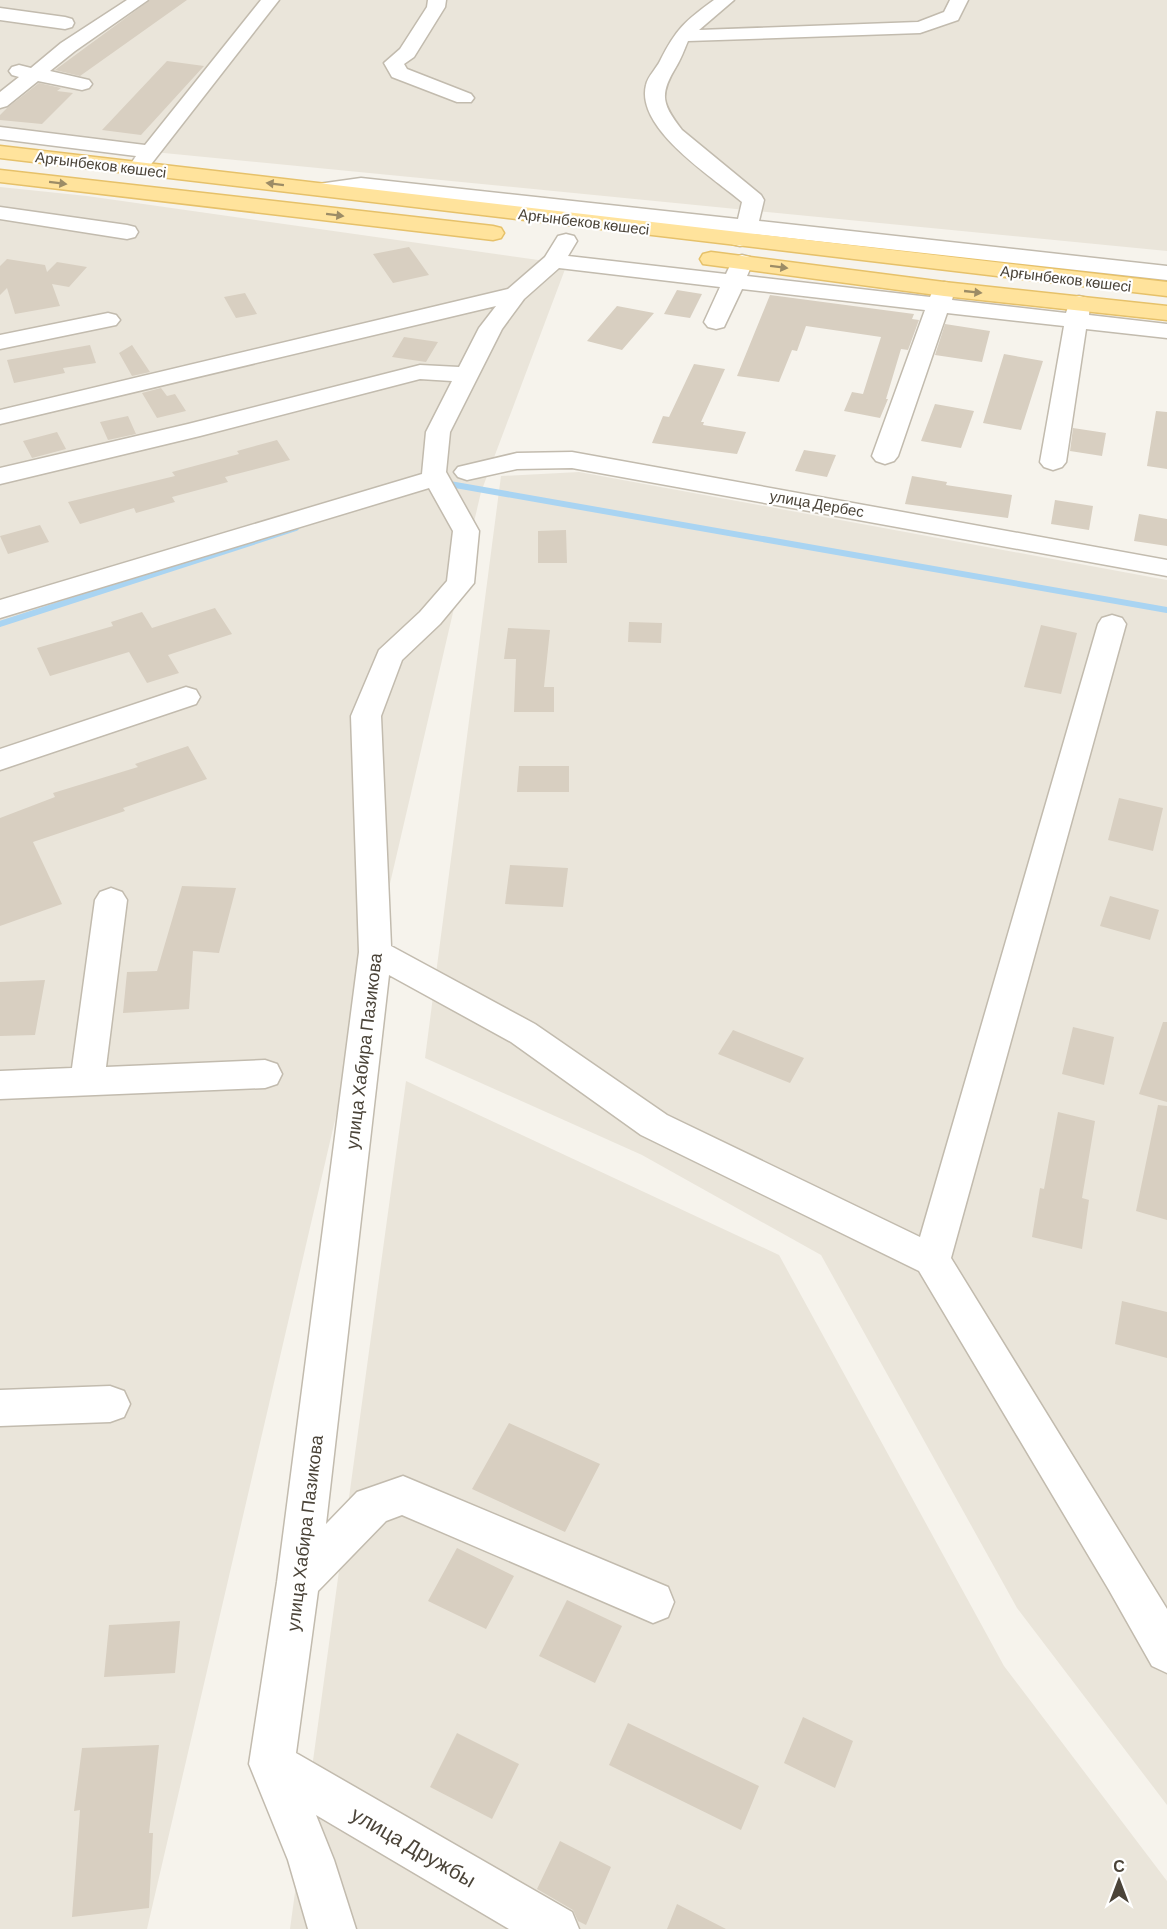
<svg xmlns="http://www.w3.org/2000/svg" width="1167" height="1929" font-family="Barlow,sans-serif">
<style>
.residential{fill:#eae5da}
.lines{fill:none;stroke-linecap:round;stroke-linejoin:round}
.stream{stroke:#a9d4f2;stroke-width:6}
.building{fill:#d8cfc1}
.minor-casing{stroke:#c2bbae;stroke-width:3}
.major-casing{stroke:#e6c16a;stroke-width:3}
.minor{fill:#fff;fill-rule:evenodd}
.major{fill:#ffe39c;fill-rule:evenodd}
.oneway{fill:#9c8c66}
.labels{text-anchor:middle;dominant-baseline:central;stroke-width:4.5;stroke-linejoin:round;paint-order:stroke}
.far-street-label{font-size:15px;fill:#4b4439;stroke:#fff}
.street-label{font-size:18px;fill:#4b4439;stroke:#fff}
.near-street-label{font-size:21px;fill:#4b4439;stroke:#fff}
</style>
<rect width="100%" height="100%" fill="#f6f3ec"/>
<!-- residential -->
<path class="residential" d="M0,0H1167V251L0,137Z
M0,187L87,196L567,264L481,492L147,1929H0Z
M579,472L1167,580V1805L1017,1608L821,1255L642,1155L425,1058L501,476Z
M406,1081L779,1255L1004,1666L1167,1881V1929H290Z"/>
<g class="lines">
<!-- stream -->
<path class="stream" d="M444,483L1167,610
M0,624L296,528"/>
</g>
<!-- building -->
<path class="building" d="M150,0H187L80,76L55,70Z
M167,61L204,66L141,135L102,130Z
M39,83L61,88L57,91L73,93L42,124L0,120V115L7,108Z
M409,247L429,275L393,283L373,254Z
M7,259L45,265L47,272L57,262L87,267L69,287L52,284L60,306L15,314L7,288L0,295V266Z
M677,290L702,294L690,318L664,314Z
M245,293L257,314L236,318L224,297Z
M770,295L914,314L912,319L919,320L908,350L901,349L886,399H888L880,418L844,411L852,392L863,394L881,337L806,326L797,351L792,350L779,382L737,376Z
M617,306L654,313L622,350L587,341Z
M945,324L990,331L982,362L935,355Z
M404,337L438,342L426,362L392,357Z
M90,345L96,363L63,368L65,373L14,383L7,360Z
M132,345L150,372L132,376L119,353Z
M1004,354L1043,361L1021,430L983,423Z
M694,364L725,369L701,422H704L703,425L746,432L737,454L652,443L663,416L669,417Z
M161,388L167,396L175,394L186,411L157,418L142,393Z
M935,404L974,411L961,448L921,441Z
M1156,411L1167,412V469L1147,466Z
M128,416L136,434L108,440L100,422Z
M1073,428L1106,433L1102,456L1070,451Z
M57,432L66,449L32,458L23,441Z
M277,440L290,460L225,477L228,482L172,497L175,502L136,513L134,508L80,524L68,502L175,476L172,472L239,454L237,451Z
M804,450L836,455L827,477L795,471Z
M912,476L947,482L946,485L1012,495L1008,518L905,504Z
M1055,500L1093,506L1089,530L1051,524Z
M1139,514L1167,519V546L1134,541Z
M40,525L49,542L8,554L0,536Z
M566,530L567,563H538V531Z
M215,608L232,634L168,655L179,673L147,683L129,652L50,676L37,648L113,626L111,622L142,612L152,628Z
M629,622L662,623L661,643L628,642Z
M1041,625L1077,633L1061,694L1024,687Z
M508,628L550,630L544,687H554V712H514L516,659H504Z
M188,746L207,779L123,808L125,811L33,842L62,904L0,926V818L55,797L53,793L138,767L135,764Z
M519,766H569V792H517Z
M1119,798L1163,808L1153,851L1108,840Z
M510,865L568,868L563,907L505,904Z
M182,886L236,888L219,953L193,951L189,1009L123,1013L127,972L157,971Z
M1110,896L1159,910L1150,940L1100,926Z
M45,980L35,1035L0,1036V982Z
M1163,1022H1167V1102L1139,1094Z
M1073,1027L1114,1037L1104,1085L1062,1074Z
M733,1030L804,1058L790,1083L718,1054Z
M1158,1105L1167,1106V1220L1136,1211Z
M1058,1112L1095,1121L1082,1198L1089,1200L1082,1249L1032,1237L1040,1188L1044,1189Z
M1122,1301L1167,1312V1358L1115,1344Z
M509,1423L600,1464L565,1532L472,1489Z
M457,1548L514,1576L486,1629L428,1601Z
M567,1600L622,1626L595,1683L539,1656Z
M180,1621L175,1673L104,1677L109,1625Z
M803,1717L853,1741L835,1788L784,1763Z
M628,1723L759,1786L741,1830L609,1765Z
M457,1733L519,1764L492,1819L430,1787Z
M159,1745L149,1833H153L149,1908L72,1917L80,1810L74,1811L82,1748Z
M560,1841L611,1867L586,1925L578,1921L573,1910L537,1889Z
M677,1904L726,1929H667Z"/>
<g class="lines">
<!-- minor casing -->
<g class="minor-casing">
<path id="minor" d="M127,0H148L75,51L50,71L89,80L92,84L89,88L82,90L38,81L7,106L0,108V92L19,77L12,75L9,71L12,67L19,65L31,68L61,43Z
M261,0H279L145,172L138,174L131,172L128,168L136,156L0,139V127L145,145Z
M428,0H446L445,7L414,57L404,64L407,69L471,94L474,98L471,102H457L392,77L384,63L400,49L427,7Z
M714,0H734L699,30L918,22L944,12L950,0H968L958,20L920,33L688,41C684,50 681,59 676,67C659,95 662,104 682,130L761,195L764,200L759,221L1167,266V280L753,234L748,244L740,246L732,244L729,239L732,232L361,190L318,195L311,193L307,189L311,185L361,178L738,219L742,202C714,178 635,129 646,85C648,76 656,69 660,61C676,29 685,21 714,0Z
M0,8L65,17L72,19L74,23L72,27L65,29L0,20Z
M0,207L127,225L135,227L138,232L135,237L127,239L0,219Z
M566,234L574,236L577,241L568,256L726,274L734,257L742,255L750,257L753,262L747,276L930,297L936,284L944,282L952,284L955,289L952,300L1066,313L1071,298L1079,296L1087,298L1090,303L1089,315L1167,324V338L1086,329L1066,462L1062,467L1053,470L1044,467L1040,462L1064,326L947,313L898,456L894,461L885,464L876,461L872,456L925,310L742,289L724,327L716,329L708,327L704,322L720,287L559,268L524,299L502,329L450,432L446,472L479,531L474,583L440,624L402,660L381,716L391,946L535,1024L667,1115L920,1237L1098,624L1102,618L1112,615L1122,618L1126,624L951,1258L1167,1609V1673L1152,1666L1109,1590L919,1271L641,1135L511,1042L389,975L326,1524L357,1492L403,1476L668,1587L674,1602L668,1617L653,1623L402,1515L386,1521L318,1591L296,1753L572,1912L579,1929H509L316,1815L334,1860L356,1929H308L288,1860L249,1764L277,1582L359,952L351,716L379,650L420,612L447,581L453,531L429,488L0,618V600L422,474L426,432L452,381L420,379L200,436L0,484V468L188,424L420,365L459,367L479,328L496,306L0,424V410L508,289L545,257L558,236Z
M108,313L116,315L120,320L116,325L0,349V335Z
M572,452L1167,560V576L572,468L517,469L467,480L458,477L454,472L458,467L517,453Z
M186,687L196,690L200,697L196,704L0,770V749Z
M111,888L122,892L127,900L106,1067L265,1060L277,1064L282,1074L277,1084L265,1088L0,1099V1071L72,1068L95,900L100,892Z
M110,1386L124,1391L130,1404L124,1417L110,1422L0,1426V1390Z"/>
</g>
<!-- major casing -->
<g class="major-casing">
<path id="major" d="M0,146L1167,282V296L0,158Z
M0,170L493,226L501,228L504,233L501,238L493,240L0,182Z
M711,252L944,282L1167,306V320L944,296L703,264L700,259L703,254Z"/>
</g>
<!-- minor -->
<use href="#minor" class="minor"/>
<!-- major -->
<use href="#major" class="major"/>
</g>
<!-- one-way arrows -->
<defs><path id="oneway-solid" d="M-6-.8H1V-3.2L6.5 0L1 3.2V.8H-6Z" transform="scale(1.5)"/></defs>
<g class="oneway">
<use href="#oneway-solid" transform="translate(58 183) rotate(7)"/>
<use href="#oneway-solid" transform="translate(275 184) rotate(-173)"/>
<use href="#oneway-solid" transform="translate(335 215) rotate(7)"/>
<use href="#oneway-solid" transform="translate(779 267) rotate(7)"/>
<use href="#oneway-solid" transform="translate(973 292) rotate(6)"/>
</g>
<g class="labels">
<!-- far-street labels -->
<g class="far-street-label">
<text transform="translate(101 164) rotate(7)">Арғынбеков көшесі</text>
<text transform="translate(584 221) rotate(7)">Арғынбеков көшесі</text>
<text transform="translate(1066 278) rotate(7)">Арғынбеков көшесі</text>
<text transform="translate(817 503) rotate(10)">улица Дербес</text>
</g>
<!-- street labels -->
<g class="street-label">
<text transform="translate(363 1051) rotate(-83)">улица Хабира Пазикова</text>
<text transform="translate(304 1533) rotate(-83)">улица Хабира Пазикова</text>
</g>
<!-- near-street labels -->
<g class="near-street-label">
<text transform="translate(414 1846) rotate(30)">улица Дружбы</text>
</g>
</g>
<!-- north arrow -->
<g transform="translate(1119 1881)" stroke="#ffffff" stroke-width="4.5" paint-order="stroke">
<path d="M0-4.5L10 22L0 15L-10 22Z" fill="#4b4439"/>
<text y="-9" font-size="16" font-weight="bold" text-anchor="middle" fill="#4b4439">С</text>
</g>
</svg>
